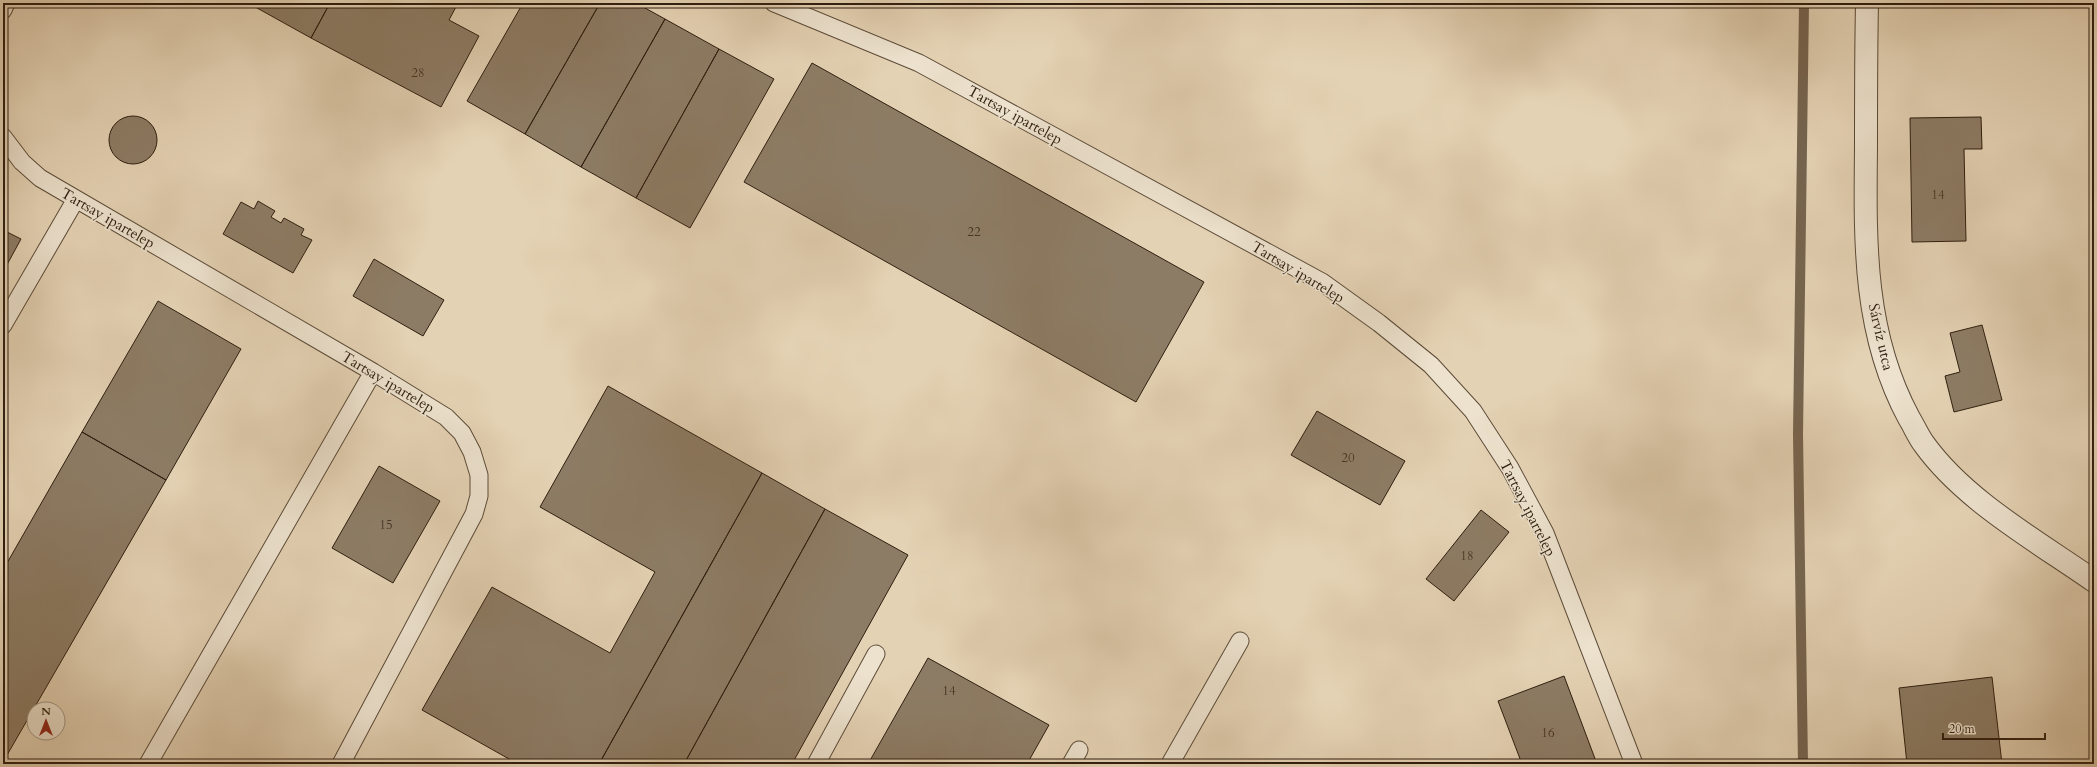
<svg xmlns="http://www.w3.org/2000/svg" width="2097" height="767" font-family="Cardo,serif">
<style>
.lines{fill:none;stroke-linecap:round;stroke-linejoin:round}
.stream{stroke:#766550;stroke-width:10}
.building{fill:#8d7c65;stroke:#2e1e0f}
.lane-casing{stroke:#5c4b38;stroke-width:19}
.street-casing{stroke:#5c4b38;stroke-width:24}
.lane{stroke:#ede2ce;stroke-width:17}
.street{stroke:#ede2ce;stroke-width:22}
.labels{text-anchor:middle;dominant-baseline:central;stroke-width:3;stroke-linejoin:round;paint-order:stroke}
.number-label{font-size:13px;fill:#463624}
.street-label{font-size:15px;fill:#2e1e0f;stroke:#ede2ce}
</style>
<rect width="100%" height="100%" fill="#e4d2b4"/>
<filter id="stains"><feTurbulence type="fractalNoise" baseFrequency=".005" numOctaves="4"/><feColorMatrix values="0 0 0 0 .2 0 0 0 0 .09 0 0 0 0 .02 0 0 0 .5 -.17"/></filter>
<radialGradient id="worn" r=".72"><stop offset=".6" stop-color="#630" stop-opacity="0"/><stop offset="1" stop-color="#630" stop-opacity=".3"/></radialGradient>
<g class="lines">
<!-- stream -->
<path class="stream" d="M1803,764L1798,434L1804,3"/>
</g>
<!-- building -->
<path class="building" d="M248,3H330L311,38Z
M330,3H458L449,20L479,36L441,107L311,38Z
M523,3H600L525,134L467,101Z
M600,3H636L665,19L581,167L525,134Z
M665,19L719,49L636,198L581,167Z
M719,49L774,79L690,228L636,198Z
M812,63L1204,282L1136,402L744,182Z
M109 140a24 24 0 1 1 48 0a24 24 0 1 1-48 0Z
M1981,117L1982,149H1964L1966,241L1912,242L1910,118Z
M258,201L275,211L271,217L281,223L284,218L304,229L301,235L312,240L293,273L223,234L241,202L254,209Z
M3,230L21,239L3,272Z
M374,259L444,300L423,336L353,296Z
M158,301L241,349L166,480L82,432Z
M1982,325L2002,400L1954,412L1945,376L1960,372L1950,333Z
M608,386L762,473L599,764H518L422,710L492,587L610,653L655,572L540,507Z
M1317,411L1405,461L1380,505L1291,455Z
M82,432L166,480L3,762V570Z
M379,466L440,501L393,583L332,548Z
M762,473L825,509L684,764H599Z
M825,509L908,555L792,764H684Z
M1481,510L1509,532L1454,601L1426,579Z
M928,658L1049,725L1027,764H868Z
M1564,676L1597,764H1522L1498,701Z
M1992,677L2002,764H1907L1899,688Z"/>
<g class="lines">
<!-- lane casing -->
<g class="lane-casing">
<path id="lane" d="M774,3L919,63L1322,282L1379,323L1431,365L1473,411L1510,468L1545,533L1634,764
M3,10L6,3
M3,137L22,162L40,178L373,372L446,417L462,433L472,452L479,475V496L474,514L341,764
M3,325L76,199
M148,764L373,372
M816,764L876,654
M1071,764L1079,750
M1170,764L1240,641"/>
</g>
<!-- street casing -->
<g class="street-casing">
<path id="street" d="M1867,3C1866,51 1866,100 1866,148C1865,242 1863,333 1909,418C1914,426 1918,436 1924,444C1965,501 2037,541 2094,581"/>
</g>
<!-- lane -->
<use href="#lane" class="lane"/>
<!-- street -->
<use href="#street" class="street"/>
</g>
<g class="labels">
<!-- number labels -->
<g class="number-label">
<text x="418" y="73">28</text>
<text x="1938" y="195">14</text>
<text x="974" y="232">22</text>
<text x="1348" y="458">20</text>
<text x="386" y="525">15</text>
<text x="1467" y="556">18</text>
<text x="949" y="691">14</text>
<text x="1548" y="733">16</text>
</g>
<!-- street labels -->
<g class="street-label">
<text transform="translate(1015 115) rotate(29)">Tartsay ipartelep</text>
<text transform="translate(108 218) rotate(30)">Tartsay ipartelep</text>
<text transform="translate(1298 272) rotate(31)">Tartsay ipartelep</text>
<text transform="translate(1881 337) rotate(77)">Sárvíz utca</text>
<text transform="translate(388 382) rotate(31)">Tartsay ipartelep</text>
<text transform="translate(1528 508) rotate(63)">Tartsay ipartelep</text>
</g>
</g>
<!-- margin -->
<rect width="2097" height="767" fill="none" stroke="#e4d2b4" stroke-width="16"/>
<rect x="4" y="4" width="2089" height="759" fill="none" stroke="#2e1e0f" stroke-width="2"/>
<rect x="8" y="8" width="2081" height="751" fill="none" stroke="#2e1e0f"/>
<!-- north arrow -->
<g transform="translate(46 721)"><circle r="19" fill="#ede2ce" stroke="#a19482"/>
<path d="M0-3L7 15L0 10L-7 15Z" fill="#8f2418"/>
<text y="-6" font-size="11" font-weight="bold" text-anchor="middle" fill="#2e1e0f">N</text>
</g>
<!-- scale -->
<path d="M1943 733v6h102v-6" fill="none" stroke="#2e1e0f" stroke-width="2"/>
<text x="1949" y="733" font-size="12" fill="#2e1e0f" stroke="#ede2ce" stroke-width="3" paint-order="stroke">20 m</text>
<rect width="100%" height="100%" filter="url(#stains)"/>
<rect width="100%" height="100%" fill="url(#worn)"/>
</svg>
